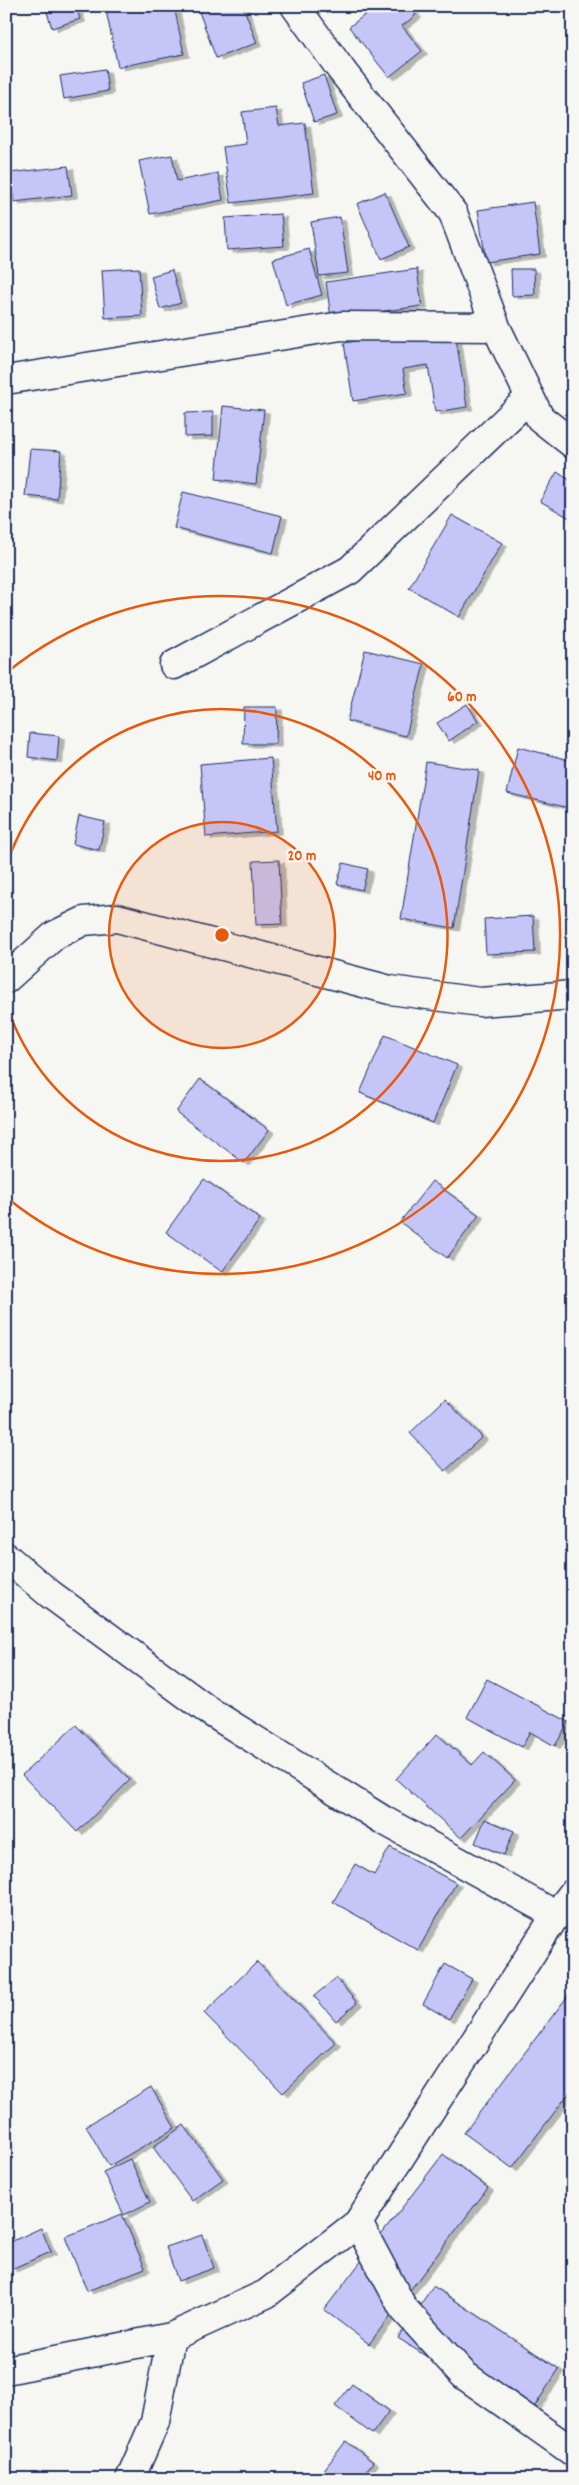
<svg xmlns="http://www.w3.org/2000/svg" width="579" height="2485" font-family="Dekko,sans-serif">
<style>
.building{fill:#c6c5f7;stroke:#1b2f5e;filter:url(#shadow)}
.lines{fill:none;stroke-linecap:round;stroke-linejoin:round}
.minor-casing{stroke:#1b2f5e;stroke-width:31}
.minor{stroke:#f6f6f2;stroke-width:28}
.ring{fill:none;stroke:#e8590c;stroke-width:2.5}
.centre{fill:#e8590c;stroke:#f6f6f2;stroke-width:2.5}
.ring-label{font-size:15px;text-anchor:middle;font-weight:bold;fill:#e8590c;stroke:#f6f6f2;stroke-width:5;stroke-linejoin:round;paint-order:stroke}
</style>
<defs>
<filter id="shadow"><feDropShadow dx="5.5" dy="3" stdDeviation="0" flood-color="#0004"/></filter>
</defs>
<rect width="100%" height="100%" fill="#f6f6f2"/>
<filter id="ink" filterUnits="userSpaceOnUse"><feTurbulence type="fractalNoise" baseFrequency=".02" numOctaves="2"/><feDisplacementMap in="SourceGraphic" scale="10" xChannelSelector="R" yChannelSelector="G"/><feConvolveMatrix kernelMatrix="1 2 1 2 8 2 1 2 1" color-interpolation-filters="sRGB"/></filter>
<g filter="url(#ink)">
<!-- building -->
<path class="building" d="M45,6H76L80,19L52,28Z
M105,6H174L184,54L118,67Z
M197,6H243L257,43L216,58Z
M376,6H409L416,15L402,26L422,51L389,77L349,27Z
M105,69L108,91L64,99L60,76Z
M324,75L337,115L314,122L301,83Z
M276,108L279,126L305,123L314,193L231,203L223,147L246,144L242,112Z
M172,155L177,181L218,173L223,200L150,214L139,161Z
M68,166L72,195L14,202L10,173Z
M385,192L409,247L381,259L357,204Z
M533,202L540,254L486,262L478,210Z
M281,214L284,246L227,250L225,218Z
M340,217L348,273L319,276L311,222Z
M567,246H573V274H571Z
M309,249L322,295L286,305L273,259Z
M139,268L142,316L105,318L102,270Z
M417,269L422,306L331,318L326,282Z
M511,269H534L535,295L512,296Z
M172,270L181,303L160,309L151,276Z
M454,326L467,407L435,412L428,365L403,369L407,393L353,401L344,343Z
M223,406L264,410L256,484L216,479Z
M213,412V436L185,437V413Z
M30,449L61,451L57,499L25,496Z
M557,472L573,482V520L540,501Z
M183,492L282,516L273,553L174,528Z
M452,515L502,543L459,617L409,588Z
M365,650L424,664L406,736L347,721Z
M467,704L478,721L449,741L437,723Z
M244,707H277L276,744H243Z
M30,733L59,736L57,761L28,757Z
M518,747L573,761V809L507,793Z
M271,758L277,831L206,837L200,764Z
M426,762L479,770L454,928L401,919Z
M79,816L105,822L99,850L73,844Z
M279,860L282,924L256,925L253,861Z
M343,863L368,869L362,890L337,884Z
M533,916L535,952L486,954L484,919Z
M385,1035L457,1065L433,1123L360,1093Z
M200,1079L269,1130L244,1163L176,1112Z
M204,1179L260,1219L222,1272L166,1232Z
M432,1181L479,1215L447,1258L400,1222Z
M445,1399L482,1437L445,1471L410,1433Z
M487,1679L569,1722L555,1746L530,1732L522,1747L467,1717Z
M76,1725L130,1780L77,1832L22,1775Z
M437,1734L472,1765L484,1752L515,1780L461,1838L396,1779Z
M485,1819L514,1831L504,1855L475,1843Z
M390,1847L456,1883L418,1950L333,1902L355,1864L374,1875Z
M257,1962L336,2043L283,2093L204,2013Z
M445,1964L472,1979L449,2019L423,2004Z
M336,1978L357,2003L336,2021L314,1996Z
M573,1989V2088L512,2168L464,2133Z
M151,2087L175,2128L109,2166L86,2126Z
M184,2125L223,2179L192,2201L153,2147Z
M443,2154L488,2188L369,2344L324,2310Z
M130,2159L150,2202L124,2215L103,2172Z
M122,2214L145,2268L87,2291L65,2237Z
M41,2228L51,2252L11,2269L6,2259V2244Z
M202,2235L214,2268L178,2281L166,2247Z
M433,2286L559,2369L525,2421L398,2338Z
M352,2384L389,2411L372,2434L335,2406Z
M346,2441L373,2462L360,2479H317Z"/>
<g class="lines">
<!-- minor casing -->
<g class="minor-casing">
<path id="minor" d="M295,6L342,71L453,213L496,327L540,418L573,444
M6,380L341,326L496,327
M174,665L350,570L530,397
M6,979L55,935L84,921L117,918L390,990L480,1002L573,995
M6,1557L50,1594L209,1711L383,1820L556,1915
M358,2223L403,2308L464,2375L573,2452
M6,2370L171,2337L266,2294L358,2223L556,1915L573,1893
M130,2479L155,2422L171,2337"/>
</g>
<!-- minor -->
<use href="#minor" class="minor"/>
</g>
</g>
<!-- distance rings -->
<circle cx="222" cy="935" r="113" fill="#e8590c" fill-opacity=".12"/>
<g class="ring">
<circle cx="222" cy="935" r="113"/>
<path d="M6 867A226 226 0 1 1 6 1003"/>
<path d="M6 673A339 339 0 1 1 6 1197"/>
</g>
<circle cx="222" cy="935" r="8" class="centre"/>
<g class="ring-label">
<text x="462" y="701">60 m</text>
<text x="382" y="780">40 m</text>
<text x="302" y="860">20 m</text>
</g>
<!-- margin -->
<rect width="579" height="2485" fill="none" stroke="#f6f6f2" stroke-width="25"/>
<rect x="12" y="12" width="554" height="2460" fill="none" stroke="#1b2f5e" stroke-width="2" filter="url(#ink)"/>
</svg>
